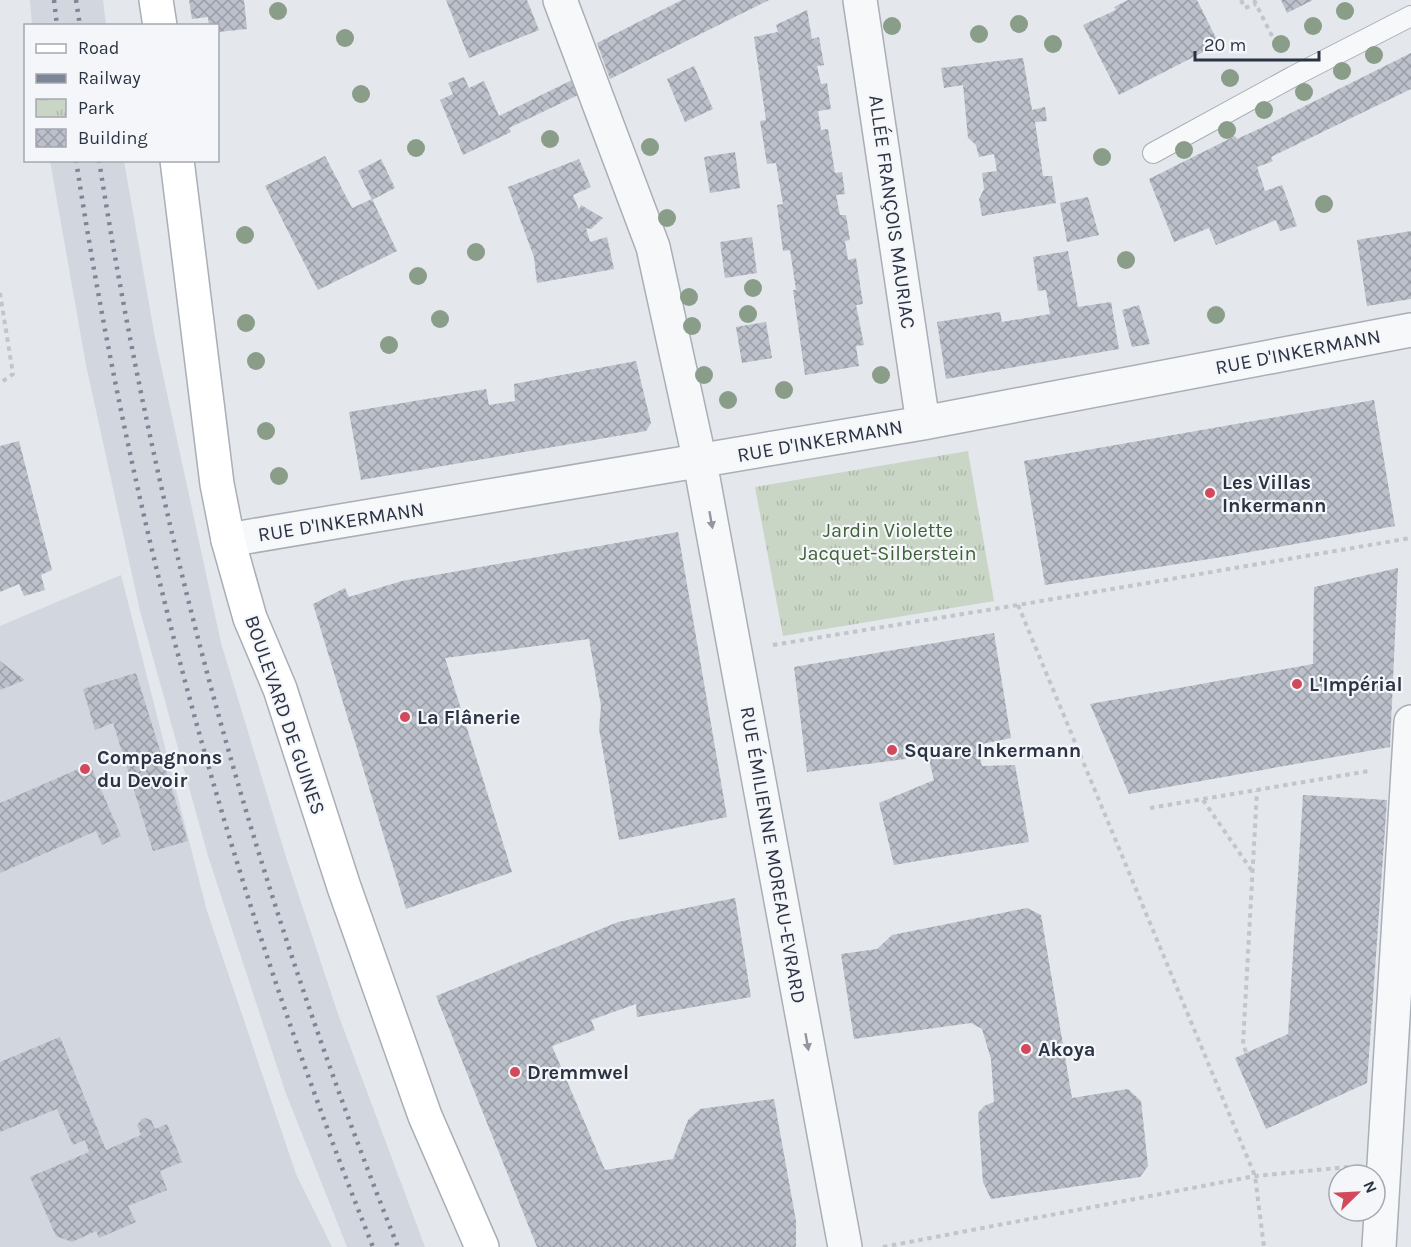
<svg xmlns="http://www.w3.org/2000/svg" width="1411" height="1247" font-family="Karla,sans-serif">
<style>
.built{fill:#d2d6de}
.park{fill:url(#park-tufts)}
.building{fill:url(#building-cross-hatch)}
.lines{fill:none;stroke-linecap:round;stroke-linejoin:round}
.lane-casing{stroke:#a9aeb7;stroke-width:22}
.street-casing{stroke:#a9aeb7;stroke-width:36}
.secondary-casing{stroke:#a9aeb7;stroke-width:36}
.path{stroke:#c2c5cb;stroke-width:4;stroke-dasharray:4.5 4.5;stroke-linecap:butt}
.lane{stroke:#f7f8fa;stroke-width:20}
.street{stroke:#f7f8fa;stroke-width:33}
.secondary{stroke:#fff;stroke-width:33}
.rail{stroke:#7d8696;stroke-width:4.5;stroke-dasharray:3 6;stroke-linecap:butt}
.tree{fill:#899d89}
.oneway{fill:#9196a0}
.poi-dot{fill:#d1495b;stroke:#f4f6f9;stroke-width:2}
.labels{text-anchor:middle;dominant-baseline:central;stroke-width:4.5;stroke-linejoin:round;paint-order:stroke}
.street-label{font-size:20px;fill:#2b3445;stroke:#f4f6f9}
.poi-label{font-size:20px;font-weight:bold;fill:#2b3445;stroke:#f4f6f9;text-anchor:start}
.park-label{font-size:20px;fill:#3f6138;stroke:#f4f6f9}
</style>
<defs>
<pattern id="park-tufts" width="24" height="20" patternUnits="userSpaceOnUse" patternTransform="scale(1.5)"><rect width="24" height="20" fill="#c9d6c5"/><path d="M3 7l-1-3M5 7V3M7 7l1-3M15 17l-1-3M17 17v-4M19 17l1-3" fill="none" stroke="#adb8ab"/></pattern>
<pattern id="building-cross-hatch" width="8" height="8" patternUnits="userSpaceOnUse" patternTransform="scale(1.5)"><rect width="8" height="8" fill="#bbc0ca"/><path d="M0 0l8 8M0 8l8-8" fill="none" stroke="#989da6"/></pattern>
</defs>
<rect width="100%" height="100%" fill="#e4e7ec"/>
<!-- built -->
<path class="built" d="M30,0H103L106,25H32Z
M50,161H124L155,338L221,643L286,857L338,1014L425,1247H347L285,1091L208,856L140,611L86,365Z
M121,575L207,911L296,1174L332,1247H0V626Z"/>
<!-- park -->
<path class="park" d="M968,451L994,601L783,636L755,487Z"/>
<!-- building -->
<path class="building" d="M189,0H244L247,29L218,32V26H209L208,17L192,19Z
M446,0H527L539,30L469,58Z
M682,0H769L610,79L597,43Z
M1128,0H1197L1219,44L1119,95L1083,25L1116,10L1114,7Z
M1281,0H1313L1287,13Z
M807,10L812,39L819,37L824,65L817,66L821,84L827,83L831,109L818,111L821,130L828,129L835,173L842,172L845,194L836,195L840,215H846L850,240L845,241L848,260L856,258L863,304L856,305L864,345L856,346L859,366L805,375L793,290H796L790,250L783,251L777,205L783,204L776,163L767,164L760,121L766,120L754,37L778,32L776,25Z
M1411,53V89L1271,157L1273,161L1257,167L1265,191L1282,185L1297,226L1280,231L1276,220L1216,245L1209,228L1174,242L1149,179L1235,136L1237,139L1261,128Z
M1023,58L1032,110L1045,107L1047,121L1035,122L1043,176H1052L1056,203L982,216L979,199L984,189L982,173L997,171L994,154L979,157L976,145L968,138L963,85L944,88L941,68Z
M694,66L713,109L685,122L667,79Z
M464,77L469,88L484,81L499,116L578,77V95L509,128L511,132L463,155L440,100L453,94L448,83Z
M735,152L740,188L710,193L704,157Z
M325,156L352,208L372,199L397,251L318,290L265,186Z
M381,159L395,188L372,200L358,171Z
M579,159L591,187L573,195L579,210L581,205L603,218L591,229L586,228L590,242L607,237L614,269L537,283L534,257L508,187Z
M1088,197L1099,235L1067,242L1060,203Z
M1411,231V299L1367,306L1357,240Z
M752,237L757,273L725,278L720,242Z
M1068,251L1078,307L1111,302L1119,349L946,379L937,322L1000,312L1002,322L1050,314L1046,290L1038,291L1033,257Z
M1139,305L1150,344L1132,347L1122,310Z
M766,322L772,358L742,363L736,327Z
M636,361L651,423L646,431L361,480L349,412L486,389L489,405L515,401L514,384Z
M1374,400L1395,526L1228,556L1045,585L1024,461Z
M19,441L52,570L41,575L45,590L24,596L19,584L0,592V446Z
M678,532L727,817L619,840L599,729L601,706L589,639L445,658L512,872L406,909L313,604L345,588L349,597L402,581Z
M1398,568L1390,747L1129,794L1090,704L1313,664L1314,587Z
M994,633L1011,738L977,745L982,766L1015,765L1029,842L894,865L879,803L934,780L928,756L807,772L794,667Z
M0,661L25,680L0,690Z
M136,673L188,841L153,851L113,723L95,730L83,689Z
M90,764L121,836L102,845L96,831L0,873V803Z
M1303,795L1387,800L1367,1083L1266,1129L1235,1058L1288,1034Z
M735,898L751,997L637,1017L636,1004L591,1020L595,1030L552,1046L605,1170L673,1159L688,1120L700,1109L774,1099L796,1221V1247H537L436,996L618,922Z
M1027,908L1041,915L1072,1098L1128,1089L1141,1101L1148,1166L1140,1177L991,1199L983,1182L978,1113L984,1106L994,1102L991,1059L982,1029L971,1023L854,1039L841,954L877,949L892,935Z
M60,1037L106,1150L141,1135L137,1125L142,1119L145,1118L151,1120L155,1129L167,1124L182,1162L160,1171L167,1190L128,1206L136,1222L99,1238L96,1231L72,1242L56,1236L30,1177L89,1152L85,1140L73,1145L57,1109L0,1132V1062Z"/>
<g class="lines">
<!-- lane casing -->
<g class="lane-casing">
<path id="lane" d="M1153,153L1292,77L1411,16"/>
</g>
<!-- street casing -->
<g class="street-casing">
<path id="street" d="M560,0L653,247L700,462L845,1247
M860,0L923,423
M228,540L923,423L1411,330
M1379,1247L1411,722"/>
</g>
<!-- secondary casing -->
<g class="secondary-casing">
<path id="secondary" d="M156,0L160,26
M177,160L217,484L228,540L250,618L280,689L344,887L425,1116L482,1247"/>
</g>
<!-- path -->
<path class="path" d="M1241,0L1245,8L1256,4
M1254,0L1279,50
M0,293L13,374L0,383
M1018,605L1255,1176L1264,1247
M773,645L1018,605L1411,538
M1203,800L1252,871
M1150,808L1369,771
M1246,1052L1243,1044L1257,791
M883,1247L1255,1176L1348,1167"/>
<!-- lane -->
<use href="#lane" class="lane"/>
<!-- street -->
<use href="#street" class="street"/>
<!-- secondary -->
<use href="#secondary" class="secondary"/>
<!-- rail -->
<path class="rail" d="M54,0L57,26
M76,0L80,26
M76,160C133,533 233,897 373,1247
M99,160C157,533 258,897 398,1247"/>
</g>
<!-- trees -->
<g class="tree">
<circle cx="278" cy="11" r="9"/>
<circle cx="1345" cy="11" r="9"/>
<circle cx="1019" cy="24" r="9"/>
<circle cx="892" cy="26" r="9"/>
<circle cx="1313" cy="26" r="9"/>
<circle cx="979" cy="34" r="9"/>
<circle cx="345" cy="38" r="9"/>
<circle cx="1053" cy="44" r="9"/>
<circle cx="1281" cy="44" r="9"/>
<circle cx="1374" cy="55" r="9"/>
<circle cx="1342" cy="71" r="9"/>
<circle cx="1230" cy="78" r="9"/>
<circle cx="1304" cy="92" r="9"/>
<circle cx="361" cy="94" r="9"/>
<circle cx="1264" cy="110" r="9"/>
<circle cx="1227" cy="130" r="9"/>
<circle cx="550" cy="139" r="9"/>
<circle cx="650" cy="147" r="9"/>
<circle cx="416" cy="148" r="9"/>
<circle cx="1184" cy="150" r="9"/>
<circle cx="1102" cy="157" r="9"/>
<circle cx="1324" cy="204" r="9"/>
<circle cx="667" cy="218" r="9"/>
<circle cx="245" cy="235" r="9"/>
<circle cx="476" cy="252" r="9"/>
<circle cx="1126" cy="260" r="9"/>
<circle cx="418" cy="276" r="9"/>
<circle cx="753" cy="288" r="9"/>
<circle cx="689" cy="297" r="9"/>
<circle cx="748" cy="314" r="9"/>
<circle cx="1216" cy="315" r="9"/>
<circle cx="440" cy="319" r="9"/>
<circle cx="246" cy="323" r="9"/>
<circle cx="692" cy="326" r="9"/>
<circle cx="389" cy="345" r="9"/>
<circle cx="256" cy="361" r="9"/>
<circle cx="704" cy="375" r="9"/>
<circle cx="881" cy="375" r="9"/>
<circle cx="784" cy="390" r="9"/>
<circle cx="728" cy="400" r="9"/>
<circle cx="266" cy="431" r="9"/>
<circle cx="279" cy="476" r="9"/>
</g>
<!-- one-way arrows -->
<defs><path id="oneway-solid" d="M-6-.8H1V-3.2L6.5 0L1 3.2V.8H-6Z" transform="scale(1.5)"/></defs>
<g class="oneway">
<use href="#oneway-solid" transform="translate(711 520) rotate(80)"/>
<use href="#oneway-solid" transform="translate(807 1042) rotate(80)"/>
</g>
<!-- markers -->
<g class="poi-dot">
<circle cx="1210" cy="493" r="6"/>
<circle cx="1297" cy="684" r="6"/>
<circle cx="405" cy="717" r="6"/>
<circle cx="892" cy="750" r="6"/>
<circle cx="85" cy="769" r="6"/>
<circle cx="1026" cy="1049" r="6"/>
<circle cx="515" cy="1072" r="6"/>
</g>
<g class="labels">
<!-- street labels -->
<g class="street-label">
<text transform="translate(892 212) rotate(82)">ALLÉE FRANÇOIS MAURIAC</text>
<text transform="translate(1298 352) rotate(-11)">RUE D'INKERMANN</text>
<text transform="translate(820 441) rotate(-10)">RUE D'INKERMANN</text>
<text transform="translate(341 522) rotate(-9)">RUE D'INKERMANN</text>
<text transform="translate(285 715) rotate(71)">BOULEVARD DE GUINES</text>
<text transform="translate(773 855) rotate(80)">RUE ÉMILIENNE MOREAU-EVRARD</text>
</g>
<!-- poi labels -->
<g class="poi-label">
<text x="1222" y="482">Les Villas<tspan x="1222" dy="23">Inkermann</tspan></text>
<text x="1309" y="684">L'Impérial</text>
<text x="417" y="717">La Flânerie</text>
<text x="904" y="750">Square Inkermann</text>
<text x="97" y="757">Compagnons<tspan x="97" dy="23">du Devoir</tspan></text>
<text x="1038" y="1049">Akoya</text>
<text x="527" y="1072">Dremmwel</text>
</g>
<!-- park labels -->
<g class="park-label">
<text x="888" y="530">Jardin Violette<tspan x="888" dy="23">Jacquet-Silberstein</tspan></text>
</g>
</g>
<!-- legend -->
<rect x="24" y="24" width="195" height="138" fill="#f4f6f9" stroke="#a4a8b1" stroke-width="1.5"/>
<rect x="36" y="44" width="30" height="9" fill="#ffffff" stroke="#a4a8b1" stroke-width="1.5"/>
<text x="78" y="54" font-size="18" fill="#2b3445">Road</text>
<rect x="36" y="74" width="30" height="9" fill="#7d8696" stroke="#a4a8b1" stroke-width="1.5"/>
<text x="78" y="84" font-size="18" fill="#2b3445">Railway</text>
<rect x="36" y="99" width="30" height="18" fill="url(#park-tufts)" stroke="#a4a8b1" stroke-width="1.5"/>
<text x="78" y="114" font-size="18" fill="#2b3445">Park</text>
<rect x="36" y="129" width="30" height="18" fill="url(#building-cross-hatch)" stroke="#a4a8b1" stroke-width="1.5"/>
<text x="78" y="144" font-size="18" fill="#2b3445">Building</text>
<!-- north arrow -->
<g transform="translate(1357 1193) rotate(66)"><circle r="28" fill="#f4f6f9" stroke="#a4a8b1" stroke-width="1.5"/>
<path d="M0-4.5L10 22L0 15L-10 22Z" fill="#d1495b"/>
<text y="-9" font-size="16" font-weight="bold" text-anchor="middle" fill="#2b3445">N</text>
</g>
<!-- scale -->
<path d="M1195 51v9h124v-9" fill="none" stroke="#2b3445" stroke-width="3"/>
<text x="1204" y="51" font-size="18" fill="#2b3445" stroke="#f4f6f9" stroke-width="4.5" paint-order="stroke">20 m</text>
</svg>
